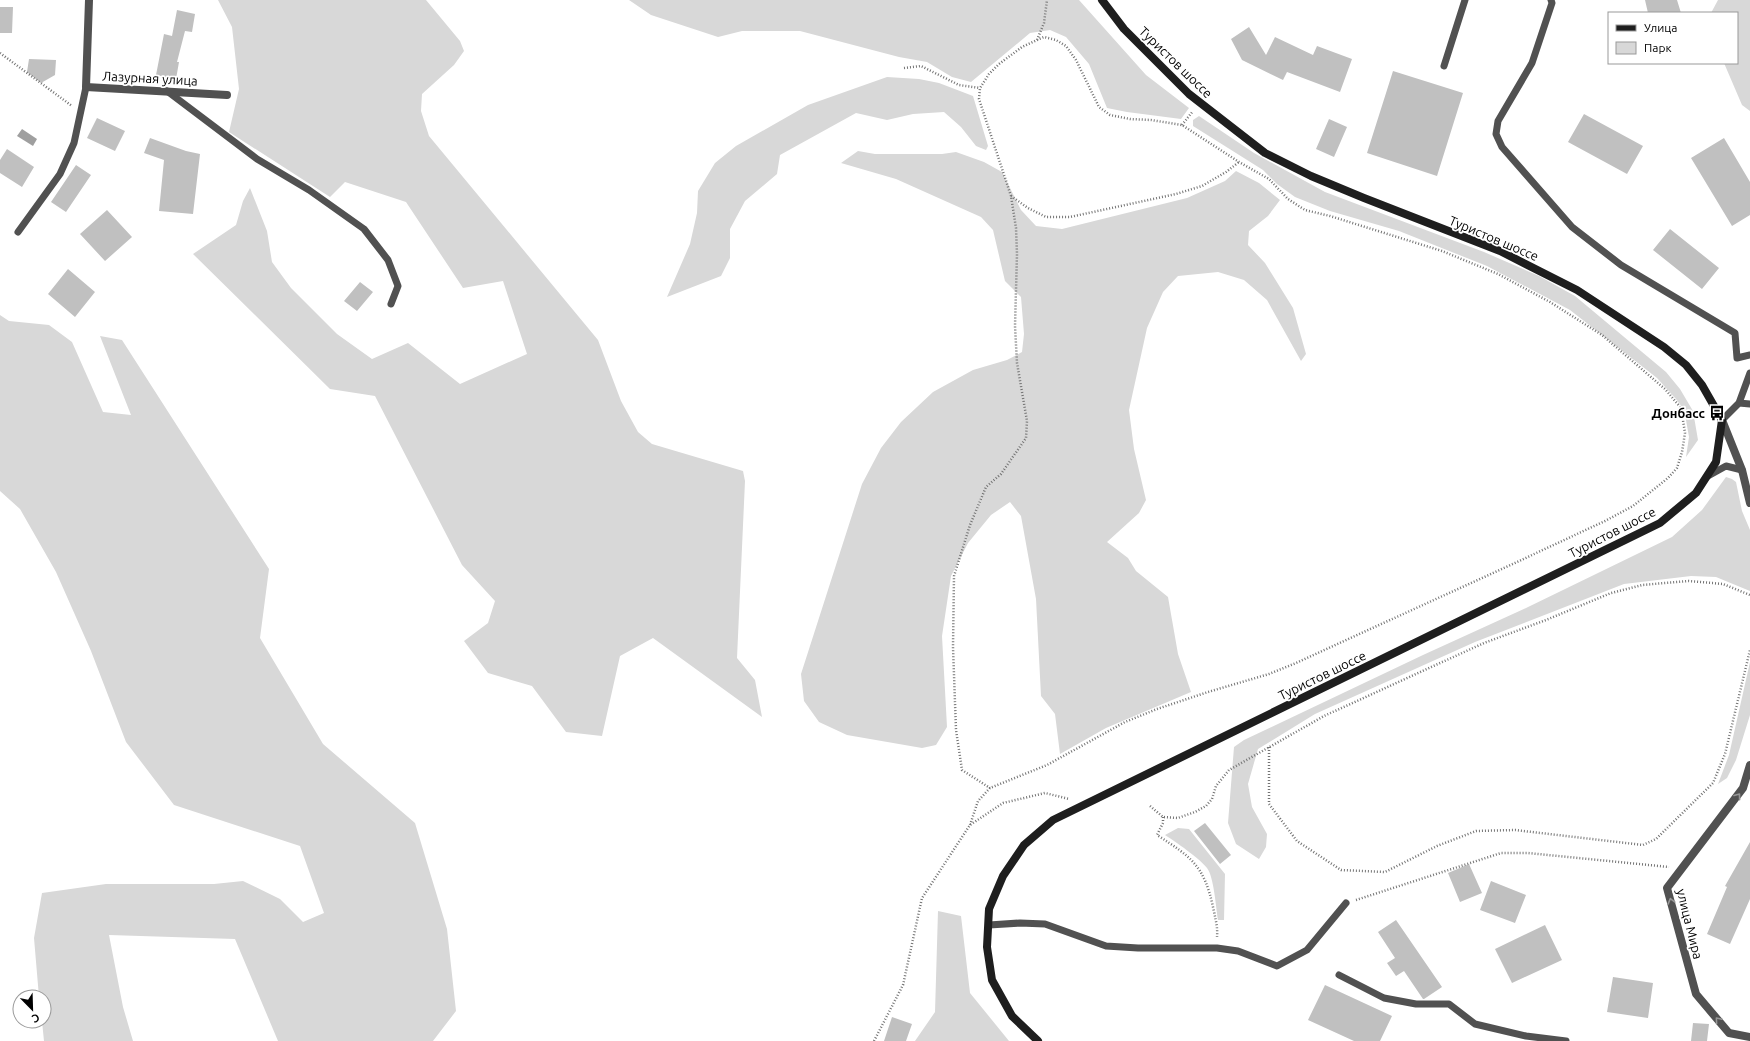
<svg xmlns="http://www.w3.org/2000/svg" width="1750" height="1041" font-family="Ubuntu,sans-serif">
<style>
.green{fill:#d8d8d8}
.water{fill:#9f9f9f}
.building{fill:#c0c0c0}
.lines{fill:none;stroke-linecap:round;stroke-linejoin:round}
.path{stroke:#737373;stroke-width:2.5;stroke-dasharray:1 2;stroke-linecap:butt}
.service{stroke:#515151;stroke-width:7}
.minor{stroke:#515151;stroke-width:8}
.secondary{stroke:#1e1e1e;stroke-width:8}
.oneway{stroke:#979797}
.labels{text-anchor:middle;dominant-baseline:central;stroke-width:3.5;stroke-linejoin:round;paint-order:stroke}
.street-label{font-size:13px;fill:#000;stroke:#fff}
.poi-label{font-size:13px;font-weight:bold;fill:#000;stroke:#fff;text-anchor:end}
</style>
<rect width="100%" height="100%" fill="#fff"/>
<!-- green -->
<path class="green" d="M218,0H426L460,41L464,51L454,65L422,94L421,111L429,136L598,340L621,401L638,432L652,444L743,471L745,481L737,658L755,680L762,717L653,638L620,656L602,736L566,732L532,686L488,673L464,641L488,623L495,601L462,565L375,396L330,389L193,254L236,225L243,201L250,188L267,231L272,262L291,288L337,334L372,359L408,343L460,384L527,354L503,281L463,288L406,202L345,182L330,197L229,132L239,89L232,27Z
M629,0H1079L1146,75L1189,108L1181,119L1127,112L1107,108L1089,64L1066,37L1050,30L1030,33L971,82L952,77L927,62L899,57L800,31H742L718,37L651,15Z
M1718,0H1750V111L1742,105L1724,63H1737V13H1711Z
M887,77L919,79L939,83L973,96L988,146L986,150L976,146L961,127L944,112L913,114L887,120L856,113L780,155L777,174L745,201L730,229V258L721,276L667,297L690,244L697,213L698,191L715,163L736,146L808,105Z
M1199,116L1254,153L1325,192L1484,252L1539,276L1575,296L1666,372L1680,389L1693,411L1698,440L1686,457L1689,437L1686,420L1682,407L1676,399L1657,378L1570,310L1487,266L1399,231L1330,211L1295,197L1277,184L1263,170L1193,126V120Z
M858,151L875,154H942L956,152L984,162L1002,172L1021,210L1036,226L1062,229L1187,198L1225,181L1236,171L1259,183L1280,200L1268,216L1249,231L1248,245L1265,263L1293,308L1306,354L1301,361L1267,300L1244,280L1218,272L1178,276L1163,292L1147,328L1129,410L1134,449L1146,500L1139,513L1107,542L1128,558L1136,571L1168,597L1178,654L1191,692L1106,728L1060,754L1055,714L1041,696L1036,599L1021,516L1010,502L991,515L968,543L951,576L942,636L947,727L936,745L922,748L847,735L819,722L804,701L801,674L862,484L881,448L901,422L933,392L973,370L1007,360L1022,352L1024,334L1021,297L1005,281L993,230L981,217L896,179L841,163Z
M0,315L9,321L49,325L72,342L103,412L131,415L100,336L122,340L269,569L260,638L323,744L415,823L447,929L456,1011L433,1041H278L235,939L109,935L123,1007L133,1041H44L42,1021H44V997H39L34,938L42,893L106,884H214L243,881L280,899L303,922L324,913L300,846L174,805L126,742L91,651L56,572L20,509L0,491Z
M1726,477L1732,479L1736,482L1742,511L1750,530V591L1716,577L1691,576L1624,584L1475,642L1315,714L1258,749L1248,784L1252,807L1267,834L1266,847L1259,859L1236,844L1228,823L1234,747L1244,740L1423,655L1526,608L1672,537L1702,510Z
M1750,662V715L1736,760L1727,778L1718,784L1729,755Z
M1178,828L1189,829L1225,874L1224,920H1218C1216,908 1214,877 1207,868C1199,858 1176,842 1165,835Z
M938,911L961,916L970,993L1009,1041H915L935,1012Z"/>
<!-- water -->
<path class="water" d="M22,129L37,139L33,146L17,136Z"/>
<!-- building -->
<path class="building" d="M1645,0H1677L1681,13H1648Z
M0,7H13L12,33H0Z
M177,10L195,14L192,32L185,31L177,62H179L176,79L156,75L164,34L172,36Z
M1249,27L1266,55L1275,37L1313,55L1317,46L1352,59L1340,92L1287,72L1283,80L1242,60L1231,39Z
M29,59L56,60L55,75L41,83L27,72Z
M1393,71L1463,93L1437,176L1367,153Z
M1584,114L1643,146L1627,174L1568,142Z
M97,118L125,131L115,151L87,138Z
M1329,119L1347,127L1334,157L1316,149Z
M150,138L186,151L200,154L193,214L159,211L164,160L144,153Z
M1724,138L1750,182V215L1732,226L1691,158Z
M7,149L34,167L22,187L0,173V160Z
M76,165L91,175L66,212L51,202Z
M107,210L132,237L105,261L80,234Z
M1670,229L1719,268L1702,289L1653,250Z
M68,269L95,292L75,317L48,294Z
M360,282L373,292L357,311L344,301Z
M1205,823L1231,855L1220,864L1194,831Z
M1750,842V899L1730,944L1707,934L1727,887L1725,886Z
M1469,864L1482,893L1460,902L1448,873Z
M1491,881L1526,895L1515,923L1480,910Z
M1396,920L1442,987L1424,999H1423L1404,971L1396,976L1387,963L1395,958L1378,932Z
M1545,925L1562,960L1512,983L1495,949Z
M1613,977L1653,983L1648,1018L1607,1012Z
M1325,985L1392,1016L1380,1041H1354L1308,1020Z
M892,1017L912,1024L906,1041H884Z
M1693,1023L1709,1024L1707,1041H1691Z"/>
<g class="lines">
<!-- path -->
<path class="path" d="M1037,40L1044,23L1047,0
M0,53L72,106
M904,68L921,66L959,85L980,88
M1182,125L1193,111
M1011,196L1028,208L1046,217H1070L1176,194L1202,186L1226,172L1239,162
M1269,747V804L1297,841L1341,870L1385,872L1437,846L1476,831L1515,830L1643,845L1656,839L1713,783L1725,754L1750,650
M1150,806L1163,817L1178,818L1195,812L1206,806L1212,799L1216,786L1229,770L1324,716L1484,643L1546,620L1611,593L1642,585L1689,581L1723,584L1750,595
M1163,817V823L1157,835C1191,857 1204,865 1213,907C1215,917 1218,927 1217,937
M970,825L978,801L990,788L1047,765L1125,722L1157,709L1208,692L1269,674L1296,663L1517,562L1605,521L1633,506L1668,478L1677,468L1682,452L1685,433L1681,408L1665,389L1602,335L1550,302L1498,274L1442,251L1330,216L1305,210L1288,199L1269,179L1239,162L1182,125L1151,120L1130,119L1110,115L1099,107L1076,60L1066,46L1056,40L1044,37L1037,40L1022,47L999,64L989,74L980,88L979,99L1011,196L1016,228L1017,254L1015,326L1017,363L1027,421L1026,438L1001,474L986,487L970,525L954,576L953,647L956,730L962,770L990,788
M1356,900L1501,853H1528L1669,867
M874,1041L903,985L922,898L970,825L1003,803L1045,793L1069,799"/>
<!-- service -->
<path class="service" d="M1551,0L1552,3L1532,63L1498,121L1496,134L1502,147L1572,227L1621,265L1735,333L1737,358L1750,355
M1444,66L1465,0
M167,91L257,159L309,190L364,229L388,260L398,286L391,304
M18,232L60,174L74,143L86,87
M1739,403L1750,404
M1722,420L1739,403L1750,373
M1708,476L1726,466L1742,470
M989,925L1020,923L1045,924L1106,946L1138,948H1217L1238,951L1277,966L1307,950L1346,903
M1339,975L1384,998L1416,1004H1449L1475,1024L1526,1036L1566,1041"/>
<!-- minor -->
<path class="minor" d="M89,0L86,87L227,95
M1722,420L1742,470L1750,503
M1750,765L1743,788L1667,888L1696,994L1729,1033L1750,1037"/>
<!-- secondary -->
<path class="secondary" d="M1038,1041L1012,1016L992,980L987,947L989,909L1003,876L1024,845L1053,820L1660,523L1696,493L1716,462L1722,420L1702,385L1686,365L1664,347L1577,290L1500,251L1364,198L1311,176L1265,153L1189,94L1124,29L1102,0"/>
</g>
<!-- one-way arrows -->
<defs><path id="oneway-chevron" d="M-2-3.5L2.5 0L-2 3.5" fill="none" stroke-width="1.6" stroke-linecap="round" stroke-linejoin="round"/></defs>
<g class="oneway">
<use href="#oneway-chevron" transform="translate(1738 796) rotate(-53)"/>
<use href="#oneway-chevron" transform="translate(1671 901) rotate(-105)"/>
<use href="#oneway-chevron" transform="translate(1718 1020) rotate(-130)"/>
</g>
<!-- icons -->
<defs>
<g id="bus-bare" transform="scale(1.2)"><path d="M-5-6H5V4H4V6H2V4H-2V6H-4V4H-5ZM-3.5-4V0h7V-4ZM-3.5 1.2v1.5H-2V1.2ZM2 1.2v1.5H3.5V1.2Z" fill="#000" stroke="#fff" stroke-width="2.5" paint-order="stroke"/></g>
</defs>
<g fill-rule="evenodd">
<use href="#bus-bare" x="1717" y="413"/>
</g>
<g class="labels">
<!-- street labels -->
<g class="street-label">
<text transform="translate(1176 62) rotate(44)">Туристов шоссе</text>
<text transform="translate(150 78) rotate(3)">Лазурная улица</text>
<text transform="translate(1494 238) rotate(23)">Туристов шоссе</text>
<text transform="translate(1612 532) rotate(-27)">Туристов шоссе</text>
<text transform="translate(1322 675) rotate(-26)">Туристов шоссе</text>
<text transform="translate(1690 924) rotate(76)">улица Мира</text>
</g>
<!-- poi labels -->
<g class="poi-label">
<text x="1705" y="413">Донбасс</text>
</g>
</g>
<!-- legend -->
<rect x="1608" y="12" width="130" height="52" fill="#ffffff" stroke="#999999"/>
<rect x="1616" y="25" width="20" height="6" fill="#1e1e1e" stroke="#999999"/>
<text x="1644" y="32" font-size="12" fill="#000000">Улица</text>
<rect x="1616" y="42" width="20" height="12" fill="#d8d8d8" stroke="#999999"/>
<text x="1644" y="52" font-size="12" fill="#000000">Парк</text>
<!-- north arrow -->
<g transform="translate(32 1009) rotate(157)"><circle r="19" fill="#ffffff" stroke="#999999"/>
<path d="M0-3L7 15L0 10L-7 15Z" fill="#000000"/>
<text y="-6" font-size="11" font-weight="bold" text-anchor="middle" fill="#000000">С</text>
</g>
</svg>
